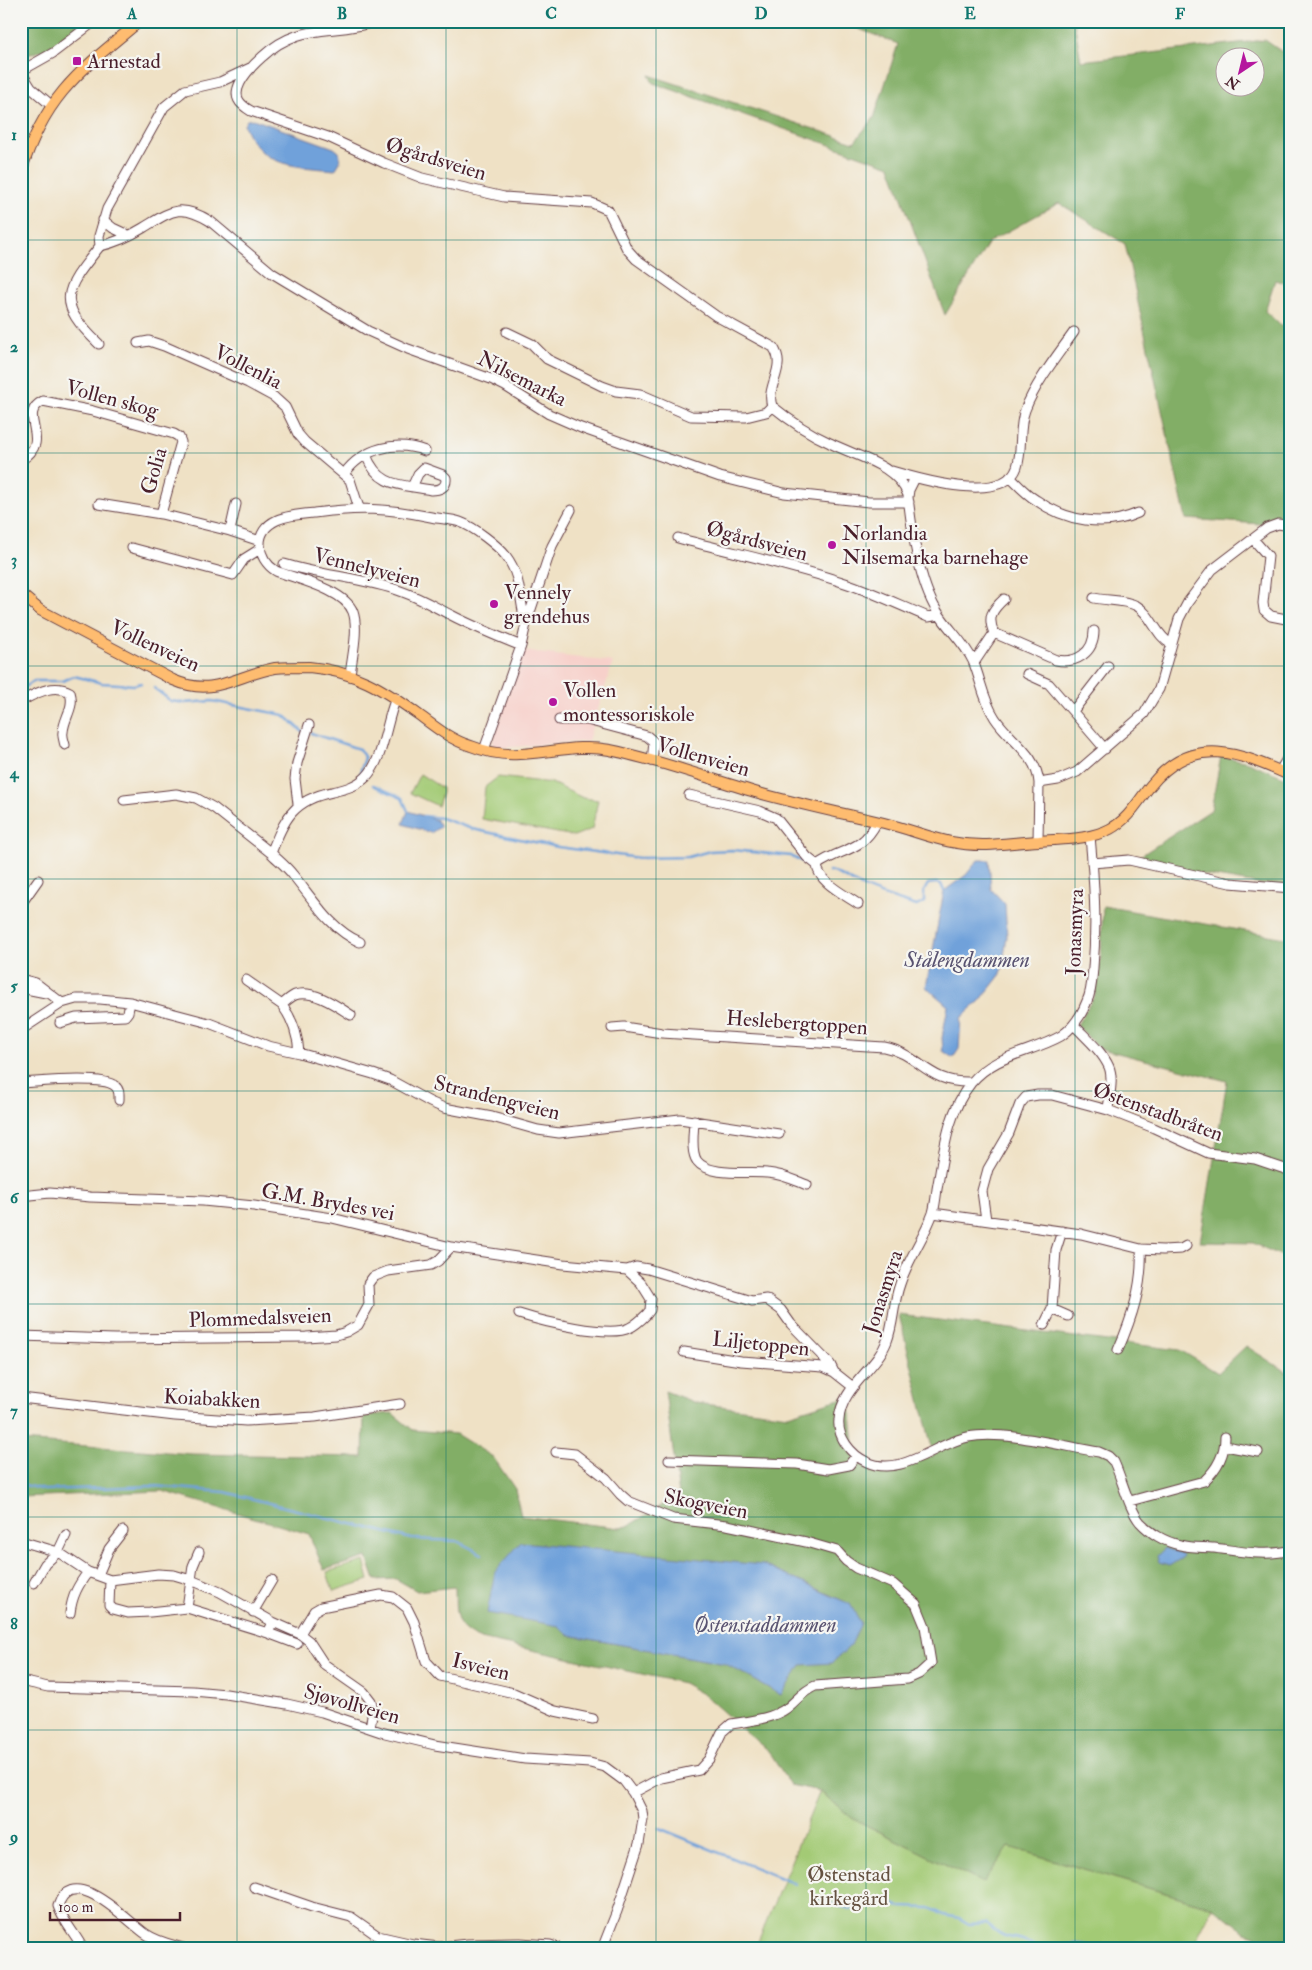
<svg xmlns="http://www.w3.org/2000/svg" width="1312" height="1970" font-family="'IM FELL Double Pica',serif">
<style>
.built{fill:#f7d0ca}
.green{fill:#a3ca75;stroke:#767450}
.forest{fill:#82ae66;stroke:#666648;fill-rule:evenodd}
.water{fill:#6fa1da;stroke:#5c6082}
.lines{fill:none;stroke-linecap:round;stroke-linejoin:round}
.stream{stroke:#6fa1da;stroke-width:2.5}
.minor-casing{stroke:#633c42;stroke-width:11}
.major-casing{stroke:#633c42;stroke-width:12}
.minor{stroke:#fff;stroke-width:9}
.major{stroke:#febc70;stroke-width:10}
.grid{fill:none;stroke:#0f766e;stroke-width:1;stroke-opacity:0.55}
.poi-dot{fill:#b5179e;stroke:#f6f6f2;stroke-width:2}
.labels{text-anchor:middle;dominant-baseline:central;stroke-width:4.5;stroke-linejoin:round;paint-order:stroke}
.poi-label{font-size:21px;fill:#4a1f2b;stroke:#f6f6f2;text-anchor:start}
.street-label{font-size:21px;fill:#4a1f2b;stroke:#f6f6f2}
.park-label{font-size:21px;fill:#655241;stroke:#f6f6f2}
.water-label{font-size:22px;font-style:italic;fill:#595371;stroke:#f6f6f2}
.neatline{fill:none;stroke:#0f766e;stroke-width:2}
.grid-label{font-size:16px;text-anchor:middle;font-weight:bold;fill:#0f766e}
</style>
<rect width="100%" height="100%" fill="#f6f6f2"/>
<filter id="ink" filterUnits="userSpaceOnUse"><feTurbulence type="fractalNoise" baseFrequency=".02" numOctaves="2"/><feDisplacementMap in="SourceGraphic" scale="10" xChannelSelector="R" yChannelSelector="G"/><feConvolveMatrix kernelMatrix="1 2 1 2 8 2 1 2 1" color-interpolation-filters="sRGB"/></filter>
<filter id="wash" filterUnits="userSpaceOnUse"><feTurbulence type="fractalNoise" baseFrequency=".0096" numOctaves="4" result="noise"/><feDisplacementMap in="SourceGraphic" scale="20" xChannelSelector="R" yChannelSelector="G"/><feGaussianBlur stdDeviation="1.12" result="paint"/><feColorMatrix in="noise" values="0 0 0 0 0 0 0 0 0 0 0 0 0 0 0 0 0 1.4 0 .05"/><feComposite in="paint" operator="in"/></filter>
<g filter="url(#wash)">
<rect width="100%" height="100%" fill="#efe1c5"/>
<!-- built -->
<path class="built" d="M523,651L613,662L588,741L499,748L491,746Z"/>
<!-- green -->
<path class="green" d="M420,774L442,788V793L438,806L410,793Z
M498,777L552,783L583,798L598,800L592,829L574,836L482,819L485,787Z
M364,1561L369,1580L333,1591L327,1572Z
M820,1791L852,1818L983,1883L1009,1847L1213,1907L1191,1949H755Z"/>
<!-- forest -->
<path class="forest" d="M21,21H85L50,48L21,57Z
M838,21H1074L1081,61L1265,40L1291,58L1289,76H1291V285L1275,280L1265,311L1279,324L1291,328V526L1186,519L1125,244L1059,203L989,242L945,315L890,166L653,83L649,75L854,142L874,118L898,44ZM1224,58H1254V88H1224Z
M1221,756L1248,762L1291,780V890L1131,862L1211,810Z
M1103,906L1291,939V1260L1253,1243L1200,1242L1227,1081L1098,1048L1077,1025L1095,995L1101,954Z
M899,1315L1180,1350L1218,1373L1246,1346L1291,1375V1946L1245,1932L1213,1907L1009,1847L983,1883L852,1818L820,1791L790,1785L769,1752L704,1695L683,1683L481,1639C452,1628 456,1614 455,1587L417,1591L396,1579L375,1580L367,1557L324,1570L309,1534L162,1491L21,1497V1441L193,1454L363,1457L364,1416L392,1413L413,1430L456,1434L493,1457L515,1489L521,1516L620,1528L628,1526L679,1495L665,1391L696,1403L788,1415L849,1396L856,1463L878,1471L934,1456ZM763,1565L850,1604L851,1645L832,1663L801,1664L781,1695L726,1664L568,1635L559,1626Z"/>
<!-- water -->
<path class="water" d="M253,119L334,148L339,152L340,162L335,170C294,166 261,168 244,125L247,120Z
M408,811L436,820L441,826L431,833L403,824Z
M978,860H989L991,889L1005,904L1007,937L1001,974L980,1001L961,1018L959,1049L953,1058L943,1051L942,1038L948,1006L926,987L944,891L966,875Z
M521,1542L763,1565L850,1604L861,1623L851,1645L832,1663L801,1665L781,1695L726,1664L568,1635L559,1626L487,1613L495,1572Z
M1165,1548L1183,1554L1182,1558L1169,1566L1159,1563L1157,1556Z"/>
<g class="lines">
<!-- stream -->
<path class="stream" d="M154,688L171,701L184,703L212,701L284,715L303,732
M21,689L34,681H63L74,676L102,683L134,685L141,683
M311,733L359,749L365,758L361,769V776
M373,785L402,798L408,811
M423,816L441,818L472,829L558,847L639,858L688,857L710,851L733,850L791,856L807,864
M829,871C841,874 850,881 861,886C879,895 898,900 917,906L924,902V891L928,884L936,883L941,884L944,891
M21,1484L44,1490L154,1486L225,1492L412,1539L457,1541L482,1554
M659,1828L795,1884
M813,1895L834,1905L852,1909L892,1903L899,1907L930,1908L944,1915L959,1918L969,1924L986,1923C992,1927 998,1934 1005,1936C1012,1938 1019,1938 1025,1941C1031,1945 1035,1948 1042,1949C1058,1949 1073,1940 1089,1946"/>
</g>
</g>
<g filter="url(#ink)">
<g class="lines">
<!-- minor casing -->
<g class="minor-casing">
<path id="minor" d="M377,21C333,36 300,21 262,57C253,65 245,73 240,83C233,97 239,104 251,111L328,137L384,163L422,178L504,197L592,203L608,210L627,249L636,259L716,316L773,347C788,367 765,386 772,406C789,420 810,434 830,443C857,457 896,464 908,495
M21,71L53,53L95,21
M21,72L31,88L51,105
M103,220L113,228L128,235
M100,246C114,243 130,236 143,228C170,212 179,202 210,221L272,273L368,331L408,349L491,379L505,386L549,414L581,428L720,477L784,493L869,502H909
M507,332L532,344L547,359L602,386L616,391L640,394L691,416L746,417L766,412L772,406
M138,343L149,341L164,346L248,383L274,397L285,407L298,434L305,442L350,480L359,508
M99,344C54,301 65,290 100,246L99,236L107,209L164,107L185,90L220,82L250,68
M366,455C379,488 401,484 431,490C439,490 447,488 446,478L443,475L424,468L418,474L412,487
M21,460C55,440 15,415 43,401L93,411L174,434L179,437L181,442L161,514
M892,471C919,479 1004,505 1017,467C1023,449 1018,428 1025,410C1036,382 1057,356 1074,332
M344,474C363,448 396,440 425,451
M1010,477C1018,485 1026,494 1036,500C1065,521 1105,528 1138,513
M915,478L909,490L908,497C912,531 919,582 937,611C948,629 964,642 973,661C981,680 983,700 995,718C1009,740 1037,754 1039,783L1038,841
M99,504L161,514L230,531L260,541
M230,531L236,504
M678,538C733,553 788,564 842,582C871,591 899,605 928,617L939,615
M1253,539L1268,556L1263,603L1264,610L1271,616L1291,620
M132,548L233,575L244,559L260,549
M284,564C323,576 365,578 403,592C420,598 435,607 451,615C474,627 497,636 521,646
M1094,598C1107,601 1124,599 1137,606C1152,615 1156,636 1171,644
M1004,599C992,610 987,617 994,633L1056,660C1076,664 1094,653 1094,631
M974,663L994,633
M1027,674L1049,684L1105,749
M350,675C352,657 359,629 353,612C345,590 297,579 276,571C256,558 253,531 277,520C288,515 302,514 314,513C359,507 386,508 431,517C440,519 451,519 460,522C474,527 497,545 506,556C522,577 519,601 526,624
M21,701C37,693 53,683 70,692C75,708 64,717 63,732C62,736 64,741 65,745
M1073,711L1108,666
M559,720H587L647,736L654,742L652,761
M484,750L521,646L526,624L552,546L571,510
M1280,771L1291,752
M1039,783L1058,780L1077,772L1144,714L1159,689L1179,619L1188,602L1212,570L1267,528L1278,524L1291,526
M689,795L760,811L776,818L807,857L817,865
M124,800L176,794L196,798L214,808L271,853
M298,804L295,779L297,763L309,725
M1090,836C1094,880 1097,923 1093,968C1092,978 1092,991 1087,1001C1082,1014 1073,1028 1061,1036C1031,1053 995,1054 971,1083C947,1113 944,1152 937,1189C936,1197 935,1206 933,1213C924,1238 908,1259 900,1284C893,1303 894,1323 887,1341C876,1370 841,1387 839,1420C837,1437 851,1455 867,1462C901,1478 936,1443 968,1437C1004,1430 1062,1446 1099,1452L1108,1456L1114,1462C1122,1479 1129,1509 1140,1522C1150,1533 1165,1542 1180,1545C1190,1548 1203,1547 1214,1548C1238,1551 1267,1557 1291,1550
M1092,863L1129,860L1230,883L1291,888
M21,904L38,880
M858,904C844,894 818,882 817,865C843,847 861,853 877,822
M360,942C330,929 313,899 293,875C287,867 278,860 271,853C285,818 293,800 332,792C345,789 357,786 366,777C384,759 386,721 396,698
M21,979L36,983L62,1003
M246,980L282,1005
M21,988L46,993
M60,1023L76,1018L125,1016L128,1012L130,1002
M1074,1025C1086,1038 1102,1051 1109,1067C1114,1079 1109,1097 1108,1110
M612,1028L624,1027L662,1033L884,1047C921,1054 926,1084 972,1082
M21,1030L62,1003L76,999H100L130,1002L209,1023L268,1046L299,1053L373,1074L390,1080L430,1102L444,1108L492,1117L538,1130L559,1133L680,1119L779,1134
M299,1053C298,1034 293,1020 282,1005C286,1001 291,997 295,995C313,989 337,1006 351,1015
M21,1083C39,1082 103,1075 115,1086C120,1090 119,1095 119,1100
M694,1120C694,1131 690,1151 697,1161C709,1177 749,1171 767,1173C782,1174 794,1180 807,1185
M21,1196L50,1193L90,1197L203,1201L254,1206L332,1218L451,1247L563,1264L627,1270L641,1283L651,1299L650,1310L647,1314C642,1319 636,1325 629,1328C609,1338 541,1321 519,1314
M933,1213L1081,1234L1141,1249L1163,1250L1181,1249L1186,1246
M986,1220L982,1191L988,1169L1009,1133L1020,1104L1026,1097L1038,1095H1052L1108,1110L1154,1128L1208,1153L1255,1159L1291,1171
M1062,1231L1056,1250L1052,1309L1068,1316
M627,1270L636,1267L648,1269L752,1301L766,1299L781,1310L791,1324L830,1364L834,1372L853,1387
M1044,1325L1052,1309
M21,1336L115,1339L306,1337L336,1335L346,1332L358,1325L369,1305L368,1284L373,1277L388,1271L431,1265L438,1261L451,1247
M1118,1350C1132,1318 1143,1285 1141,1249
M684,1352L741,1361L823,1367L834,1372
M21,1398L175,1416L246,1421L315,1417L400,1404
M1225,1446L1258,1452
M556,1452L575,1454L606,1478L620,1494L628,1501L673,1519L727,1525L806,1542L837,1551L846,1561L856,1568L893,1584L916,1604L925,1626L931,1663L919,1674L908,1679L815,1686C803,1691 797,1700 787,1708C772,1719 749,1721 731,1724L722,1732L709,1759L699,1770L661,1778L633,1793
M669,1460L797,1464L828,1469L849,1465L856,1456
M1130,1501L1204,1481C1217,1469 1225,1454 1225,1437
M21,1541L58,1552L88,1572L110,1580L158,1574L174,1575L191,1580L220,1592L273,1622L300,1634L309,1641L324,1664L364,1692L371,1701L373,1709L370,1728
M98,1575L109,1549L123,1531
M110,1580L109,1605L113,1609L128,1613L150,1612L187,1608L268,1633L273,1622
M34,1583L45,1564L58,1552L66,1535
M187,1608L193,1566L199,1552
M253,1612L272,1580
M70,1613C72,1596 78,1585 88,1572
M268,1633L297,1644
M300,1634L314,1611L321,1607L381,1595L393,1597L407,1608L414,1622L426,1661L440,1676L514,1693L555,1711L593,1719
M21,1681L48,1687L193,1691L226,1694L287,1704L322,1712L381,1732L435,1745L525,1759L590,1763L605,1767L624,1781L633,1793L642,1811L643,1819L639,1844L617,1911L602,1949
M254,1887L312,1907L351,1917L378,1936L413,1944L439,1947L468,1944L520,1943L550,1945L561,1949
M83,1949C76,1934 63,1922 58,1906C72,1861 128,1922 146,1934C157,1942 173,1945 186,1949"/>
</g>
<!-- major casing -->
<g class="major-casing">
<path id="major" d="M21,172C45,95 81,70 140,21
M21,594L40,610L57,619L173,680C215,698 236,675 275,668C286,667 298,667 309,667C355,671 383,689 419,715C435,727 451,740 471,746C486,752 503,755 519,754C550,753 579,744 610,750C659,760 707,778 755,792C798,804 841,813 884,823C922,832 945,846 987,845C1004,844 1022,842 1039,841C1062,839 1089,840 1110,829C1129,819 1138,801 1151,785C1193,733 1240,753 1291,776"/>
</g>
<!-- minor -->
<use href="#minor" class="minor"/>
<!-- major -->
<use href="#major" class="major"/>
</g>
</g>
<!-- grid -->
<path class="grid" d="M237,21V1949M446,21V1949M656,21V1949M866,21V1949M1075,21V1949M21,240H1291M21,453H1291M21,666H1291M21,879H1291M21,1091H1291M21,1304H1291M21,1517H1291M21,1730H1291"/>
<!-- markers -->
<g class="poi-dot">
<rect x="72" y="56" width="10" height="10" rx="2.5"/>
<circle cx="832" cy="545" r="5"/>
<circle cx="494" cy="604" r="5"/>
<circle cx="553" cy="702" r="5"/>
</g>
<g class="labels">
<!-- poi labels -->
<g class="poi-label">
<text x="87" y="61">Arnestad</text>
<text x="842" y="533">Norlandia<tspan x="842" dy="24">Nilsemarka barnehage</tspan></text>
<text x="504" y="592">Vennely<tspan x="504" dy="24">grendehus</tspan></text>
<text x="563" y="690">Vollen<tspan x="563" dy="24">montessoriskole</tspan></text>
</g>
<!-- street labels -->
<g class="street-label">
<text transform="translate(436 159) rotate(17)">Øgårdsveien</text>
<text transform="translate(248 367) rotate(27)">Vollenlia</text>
<text transform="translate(522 379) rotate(27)">Nilsemarka</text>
<text transform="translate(112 399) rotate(15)">Vollen skog</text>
<text transform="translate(154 471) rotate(-74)">Golia</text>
<text transform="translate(757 541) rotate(15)">Øgårdsveien</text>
<text transform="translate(367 568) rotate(14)">Vennelyveien</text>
<text transform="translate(155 646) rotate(25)">Vollenveien</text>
<text transform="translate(703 757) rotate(16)">Vollenveien</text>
<text transform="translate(1075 932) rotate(-88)">Jonasmyra</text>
<text transform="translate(797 1023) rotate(4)">Heslebergtoppen</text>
<text transform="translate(497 1098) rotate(14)">Strandengveien</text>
<text transform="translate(1158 1112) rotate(20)">Østenstadbråten</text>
<text transform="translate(328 1202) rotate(10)">G.M. Brydes vei</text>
<text transform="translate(883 1292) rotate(-72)">Jonasmyra</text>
<text transform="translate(260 1318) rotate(-2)">Plommedalsveien</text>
<text transform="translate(761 1344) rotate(6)">Liljetoppen</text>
<text transform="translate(212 1399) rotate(3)">Koiabakken</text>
<text transform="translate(706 1504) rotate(11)">Skogveien</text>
<text transform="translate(481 1667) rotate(14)">Isveien</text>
<text transform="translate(352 1704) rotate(16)">Sjøvollveien</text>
</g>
<!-- park labels -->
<g class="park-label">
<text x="849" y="1874">Østenstad<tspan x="849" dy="24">kirkegård</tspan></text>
</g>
<!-- water labels -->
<g class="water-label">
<text x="967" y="960">Stålengdammen</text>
<text x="765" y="1625">Østenstaddammen</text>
</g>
</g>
<!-- margin -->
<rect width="1312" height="1970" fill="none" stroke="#f6f6f2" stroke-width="55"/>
<!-- north arrow -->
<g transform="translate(1240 72) rotate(215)"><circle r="24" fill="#f6f6f2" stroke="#b1a0a2"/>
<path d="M0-4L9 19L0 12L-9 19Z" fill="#b5179e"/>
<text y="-8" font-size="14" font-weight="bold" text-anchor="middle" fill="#4a1f2b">N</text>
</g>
<!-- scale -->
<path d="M50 1912v8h130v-8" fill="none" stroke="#4a1f2b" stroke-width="2.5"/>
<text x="58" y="1912" font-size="15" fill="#4a1f2b" stroke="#f6f6f2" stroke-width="4" paint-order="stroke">100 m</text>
<rect x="28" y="28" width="1256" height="1914" class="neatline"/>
<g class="grid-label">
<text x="132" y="19">A</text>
<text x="342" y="19">B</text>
<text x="551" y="19">C</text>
<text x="761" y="19">D</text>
<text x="970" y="19">E</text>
<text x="1180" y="19">F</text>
<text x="14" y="140">1</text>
<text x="14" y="352">2</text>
<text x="14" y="565">3</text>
<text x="14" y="778">4</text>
<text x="14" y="991">5</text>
<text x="14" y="1203">6</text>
<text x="14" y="1416">7</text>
<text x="14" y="1629">8</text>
<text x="14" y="1842">9</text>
</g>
</svg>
